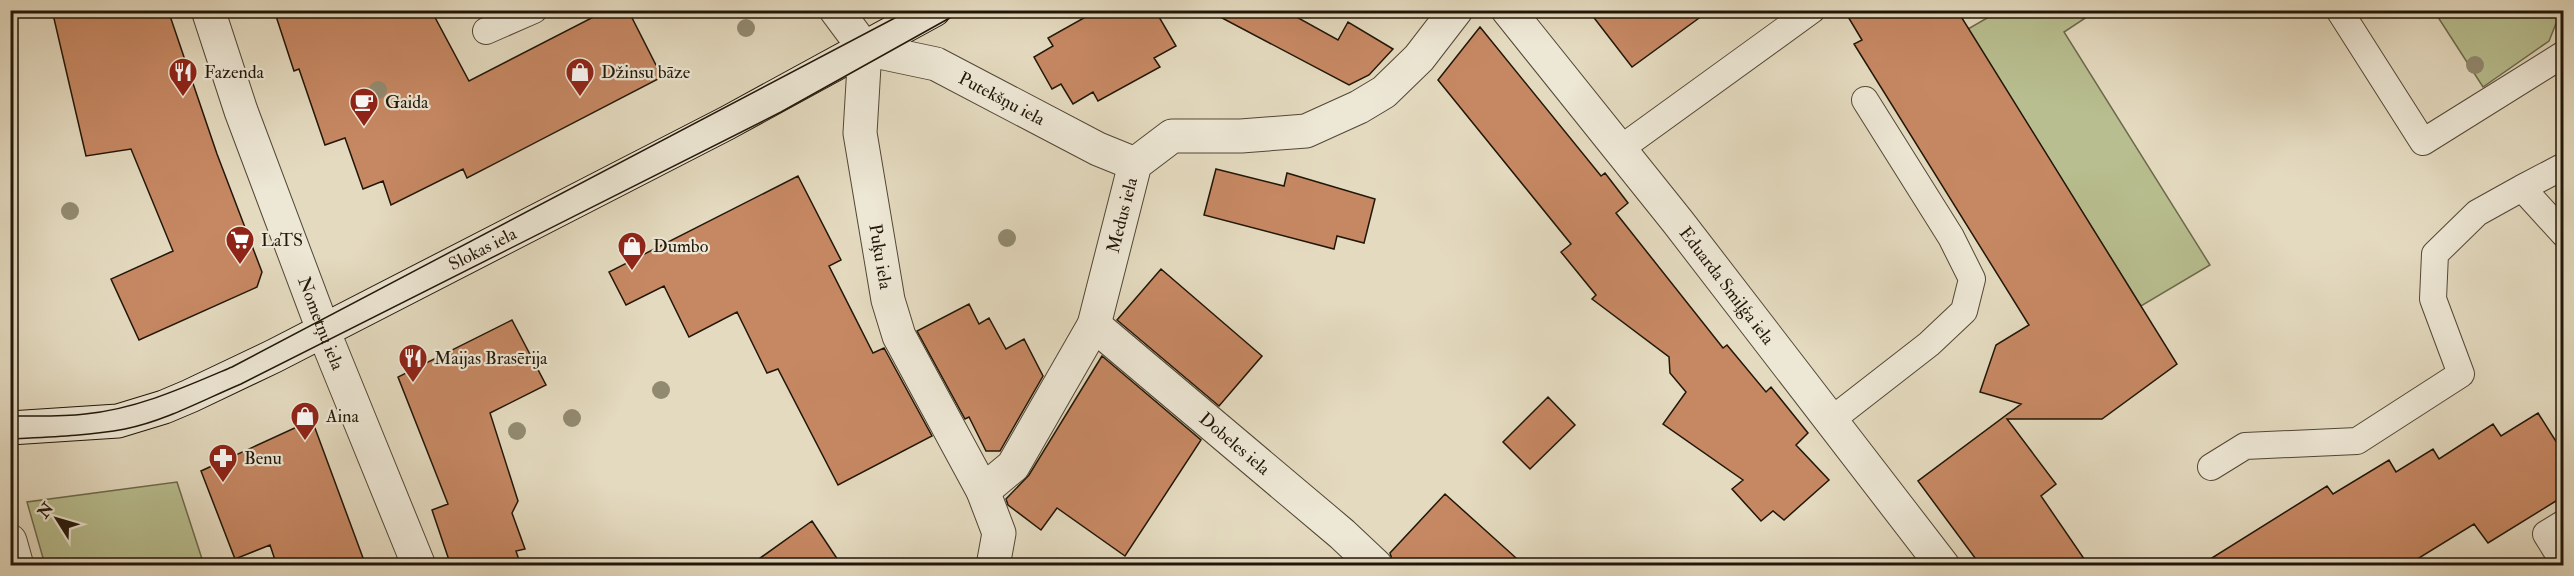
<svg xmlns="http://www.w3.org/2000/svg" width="2574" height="576" font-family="'IM FELL Double Pica',serif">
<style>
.green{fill:#b8be8f;stroke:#6c6a4c;stroke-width:1.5}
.building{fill:#c68863;stroke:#211608;stroke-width:1.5}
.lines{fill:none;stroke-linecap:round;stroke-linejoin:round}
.lane-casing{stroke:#524736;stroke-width:28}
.street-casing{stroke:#524736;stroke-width:35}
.secondary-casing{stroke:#211608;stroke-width:35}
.lane{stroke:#ede7d5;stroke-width:26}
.street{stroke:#ede7d5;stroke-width:33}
.secondary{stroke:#ede7d5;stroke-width:33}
.tram{stroke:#211608;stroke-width:1.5}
.tree{fill:#928a70}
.labels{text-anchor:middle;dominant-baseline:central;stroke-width:4.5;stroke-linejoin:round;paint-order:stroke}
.poi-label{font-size:18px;fill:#211608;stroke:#ede7d5;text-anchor:start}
.street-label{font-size:18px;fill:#211608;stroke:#ede7d5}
</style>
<rect width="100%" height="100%" fill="#e4dabf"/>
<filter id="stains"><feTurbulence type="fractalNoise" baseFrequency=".00333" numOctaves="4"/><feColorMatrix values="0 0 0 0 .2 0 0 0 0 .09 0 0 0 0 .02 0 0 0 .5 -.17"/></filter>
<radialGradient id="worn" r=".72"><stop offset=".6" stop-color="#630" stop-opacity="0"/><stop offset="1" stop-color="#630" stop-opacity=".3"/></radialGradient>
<!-- green -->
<path class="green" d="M1999,11H2096L2064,32L2210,265L2141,306L1968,29Z
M2434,11H2561L2549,41L2483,87Z
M177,482L204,565H45L27,502Z"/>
<!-- building -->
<path class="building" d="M52,10H168L217,154L262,272L257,287L139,340L111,279L173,251L131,149L86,156Z
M274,10H431L469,81L607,10H628L662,77L467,178L463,169L391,205L383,181L363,189L345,138L325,145L299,69L294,71Z
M1098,10H1155L1176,46L1154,58L1160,67L1098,101L1093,92L1073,104L1061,84L1052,89L1034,57L1053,46L1048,38Z
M1207,10H1284L1338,40L1348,22L1393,49L1369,75L1349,85Z
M1588,10H1710L1632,67Z
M1844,10H1957L2177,364L2102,419H2007L2056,484L2041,496L2089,566H1981L1918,481L2021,404L1980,392L1996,345L2029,325L1854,44L1862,40Z
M1480,27L1601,176L1605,173L1628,203L1616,213L1723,348L1727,345L1766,392L1771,387L1808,433L1796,445L1829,480L1784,520L1773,511L1761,521L1732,489L1743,480L1663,424L1686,392L1670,373L1669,357L1592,299L1596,295L1561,252L1571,244L1438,80Z
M1216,169L1284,186L1287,173L1375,199L1364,243L1337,236L1334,249L1204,215Z
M798,176L841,260L829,266L873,353L884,348L932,436L838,485L778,369L767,373L737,312L689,337L664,286L626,305L609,272Z
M1161,269L1262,356L1219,406L1117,320Z
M969,304L979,324L989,318L1006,349L1024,339L1043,376L1000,451H986L969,417L965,419L917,331Z
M512,320L546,385L490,413L518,501L512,513L525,549L516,551L521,566H451L432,510L448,504L398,377Z
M1102,356L1201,440L1125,556L1057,508L1041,530L1008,505L1006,499L1029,475Z
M1548,397L1575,425L1530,469L1503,442Z
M2538,413L2564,454V496L2488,543L2474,524L2406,566H2199L2327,486L2333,494L2389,460L2396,472L2433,449L2439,459L2493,424L2501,436Z
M312,420L366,566H277L270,545L235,559L201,471Z
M1445,494L1525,566H1394L1390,553Z
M812,521L842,566H749Z"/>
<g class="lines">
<!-- lane casing -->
<g class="lane-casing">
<path id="lane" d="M2339,10L2423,142L2564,54
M486,31L534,10
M1620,149L1812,10
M2564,166L2522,188L2564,234
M1830,421L1929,344L1964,311L1972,279L1951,237L1865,100
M2211,467L2245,446L2357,441L2461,374L2433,299L2435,254L2477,213L2522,188
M2564,523L2546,534L2564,563"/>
</g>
<!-- street casing -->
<g class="street-casing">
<g id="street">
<path id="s1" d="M208,10L241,111L327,340L419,566"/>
<path id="s2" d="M836,10L865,49L860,133L888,300L899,336L983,491L999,533L993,566"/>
<path id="s3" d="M1508,10L1678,222L1943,566"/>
<path id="s4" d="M865,49L936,64L1098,149L1135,164"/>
<path id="s5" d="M1094,325L1342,534L1376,566"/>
<path id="s6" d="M983,491L1013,466L1094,325L1135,164L1172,136H1241L1306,131L1359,107L1384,92L1419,58L1456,10"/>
<path d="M10,541L17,566"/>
</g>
</g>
<!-- secondary casing -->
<g class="secondary-casing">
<g id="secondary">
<path id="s7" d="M10,428L118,421L164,407L190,396L274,356L727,123L934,10"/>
</g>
</g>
<!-- lane -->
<use href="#lane" class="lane"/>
<!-- street -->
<use href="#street" class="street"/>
<!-- secondary -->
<use href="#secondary" class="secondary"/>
<!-- tram -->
<path class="tram" d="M10,416C35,416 61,417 85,414C137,409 185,387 232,367L910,10
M10,439C49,437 87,436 125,429C165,421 203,400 241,384L781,112L964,10"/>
</g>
<!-- trees -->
<g class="tree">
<circle cx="746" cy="28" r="9"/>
<circle cx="2475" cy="65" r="9"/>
<circle cx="378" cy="90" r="9"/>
<circle cx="70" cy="211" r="9"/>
<circle cx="1007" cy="238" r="9"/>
<circle cx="661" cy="390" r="9"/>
<circle cx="572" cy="418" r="9"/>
<circle cx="517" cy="431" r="9"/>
</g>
<!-- icons -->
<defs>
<g id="restaurant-pin" transform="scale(1.5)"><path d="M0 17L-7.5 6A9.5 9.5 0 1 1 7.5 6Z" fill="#8f2418" stroke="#ede7d5"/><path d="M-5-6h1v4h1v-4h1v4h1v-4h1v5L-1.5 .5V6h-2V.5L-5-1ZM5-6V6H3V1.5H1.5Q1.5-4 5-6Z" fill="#fff"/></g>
<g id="shop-pin" transform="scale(1.5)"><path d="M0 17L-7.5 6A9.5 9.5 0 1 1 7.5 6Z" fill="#8f2418" stroke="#ede7d5"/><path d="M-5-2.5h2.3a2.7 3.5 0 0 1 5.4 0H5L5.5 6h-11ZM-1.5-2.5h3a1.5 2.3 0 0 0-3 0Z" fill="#fff"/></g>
<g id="cafe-pin" transform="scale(1.5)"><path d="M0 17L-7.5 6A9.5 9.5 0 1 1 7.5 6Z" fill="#8f2418" stroke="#ede7d5"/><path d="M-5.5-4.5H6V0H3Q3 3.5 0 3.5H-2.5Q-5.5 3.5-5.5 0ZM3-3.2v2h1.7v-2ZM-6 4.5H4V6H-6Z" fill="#fff"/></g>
<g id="supermarket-pin" transform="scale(1.5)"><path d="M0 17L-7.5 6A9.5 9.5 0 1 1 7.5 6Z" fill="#8f2418" stroke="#ede7d5"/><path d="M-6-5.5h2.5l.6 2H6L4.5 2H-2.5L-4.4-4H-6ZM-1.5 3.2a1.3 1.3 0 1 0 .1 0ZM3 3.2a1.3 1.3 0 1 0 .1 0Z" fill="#fff"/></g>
<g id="pharmacy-pin" transform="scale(1.5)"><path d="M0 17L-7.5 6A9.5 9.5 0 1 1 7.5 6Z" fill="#8f2418" stroke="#ede7d5"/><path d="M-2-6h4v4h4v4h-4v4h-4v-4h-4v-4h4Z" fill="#fff"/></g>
</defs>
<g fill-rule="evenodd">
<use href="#restaurant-pin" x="183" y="72"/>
<use href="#shop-pin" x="580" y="72"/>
<use href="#cafe-pin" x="364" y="102"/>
<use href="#supermarket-pin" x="240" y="240"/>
<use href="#shop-pin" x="632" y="246"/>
<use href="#restaurant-pin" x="413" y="358"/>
<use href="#shop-pin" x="305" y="416"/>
<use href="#pharmacy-pin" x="223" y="458"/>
</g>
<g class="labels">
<!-- poi labels -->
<g class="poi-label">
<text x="204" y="72">Fazenda</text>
<text x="601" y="72">Džinsu bāze</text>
<text x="385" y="102">Gaida</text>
<text x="261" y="240">LaTS</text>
<text x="653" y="246">Dumbo</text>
<text x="434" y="358">Maijas Brasērija</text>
<text x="326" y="416">Aina</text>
<text x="244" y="458">Benu</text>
</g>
<!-- street labels -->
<g class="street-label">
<text stroke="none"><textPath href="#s4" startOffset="147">Putekšņu iela</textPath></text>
<text stroke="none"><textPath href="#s6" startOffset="315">Medus iela</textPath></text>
<text stroke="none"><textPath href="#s7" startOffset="512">Slokas iela</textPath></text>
<text stroke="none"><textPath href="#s2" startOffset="258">Puķu iela</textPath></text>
<text stroke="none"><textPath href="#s3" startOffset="352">Eduarda Smiļģa iela</textPath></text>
<text stroke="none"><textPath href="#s1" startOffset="333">Nometņu iela</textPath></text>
<text stroke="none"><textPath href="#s5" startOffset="184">Dobeles iela</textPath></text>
</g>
</g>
<!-- margin -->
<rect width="2574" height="576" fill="none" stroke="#e4dabf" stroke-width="36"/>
<rect x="12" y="12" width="2550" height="552" fill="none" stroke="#211608" stroke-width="3"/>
<rect x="18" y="18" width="2538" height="540" fill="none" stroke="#211608" stroke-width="1.5"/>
<!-- north arrow -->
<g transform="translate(57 519) rotate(307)" stroke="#ede7d5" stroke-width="4.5" paint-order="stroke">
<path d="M0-4.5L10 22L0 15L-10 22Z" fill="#211608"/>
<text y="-9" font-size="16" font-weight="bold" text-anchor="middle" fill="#211608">N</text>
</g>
<rect width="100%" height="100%" filter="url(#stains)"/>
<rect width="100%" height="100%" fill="url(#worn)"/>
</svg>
